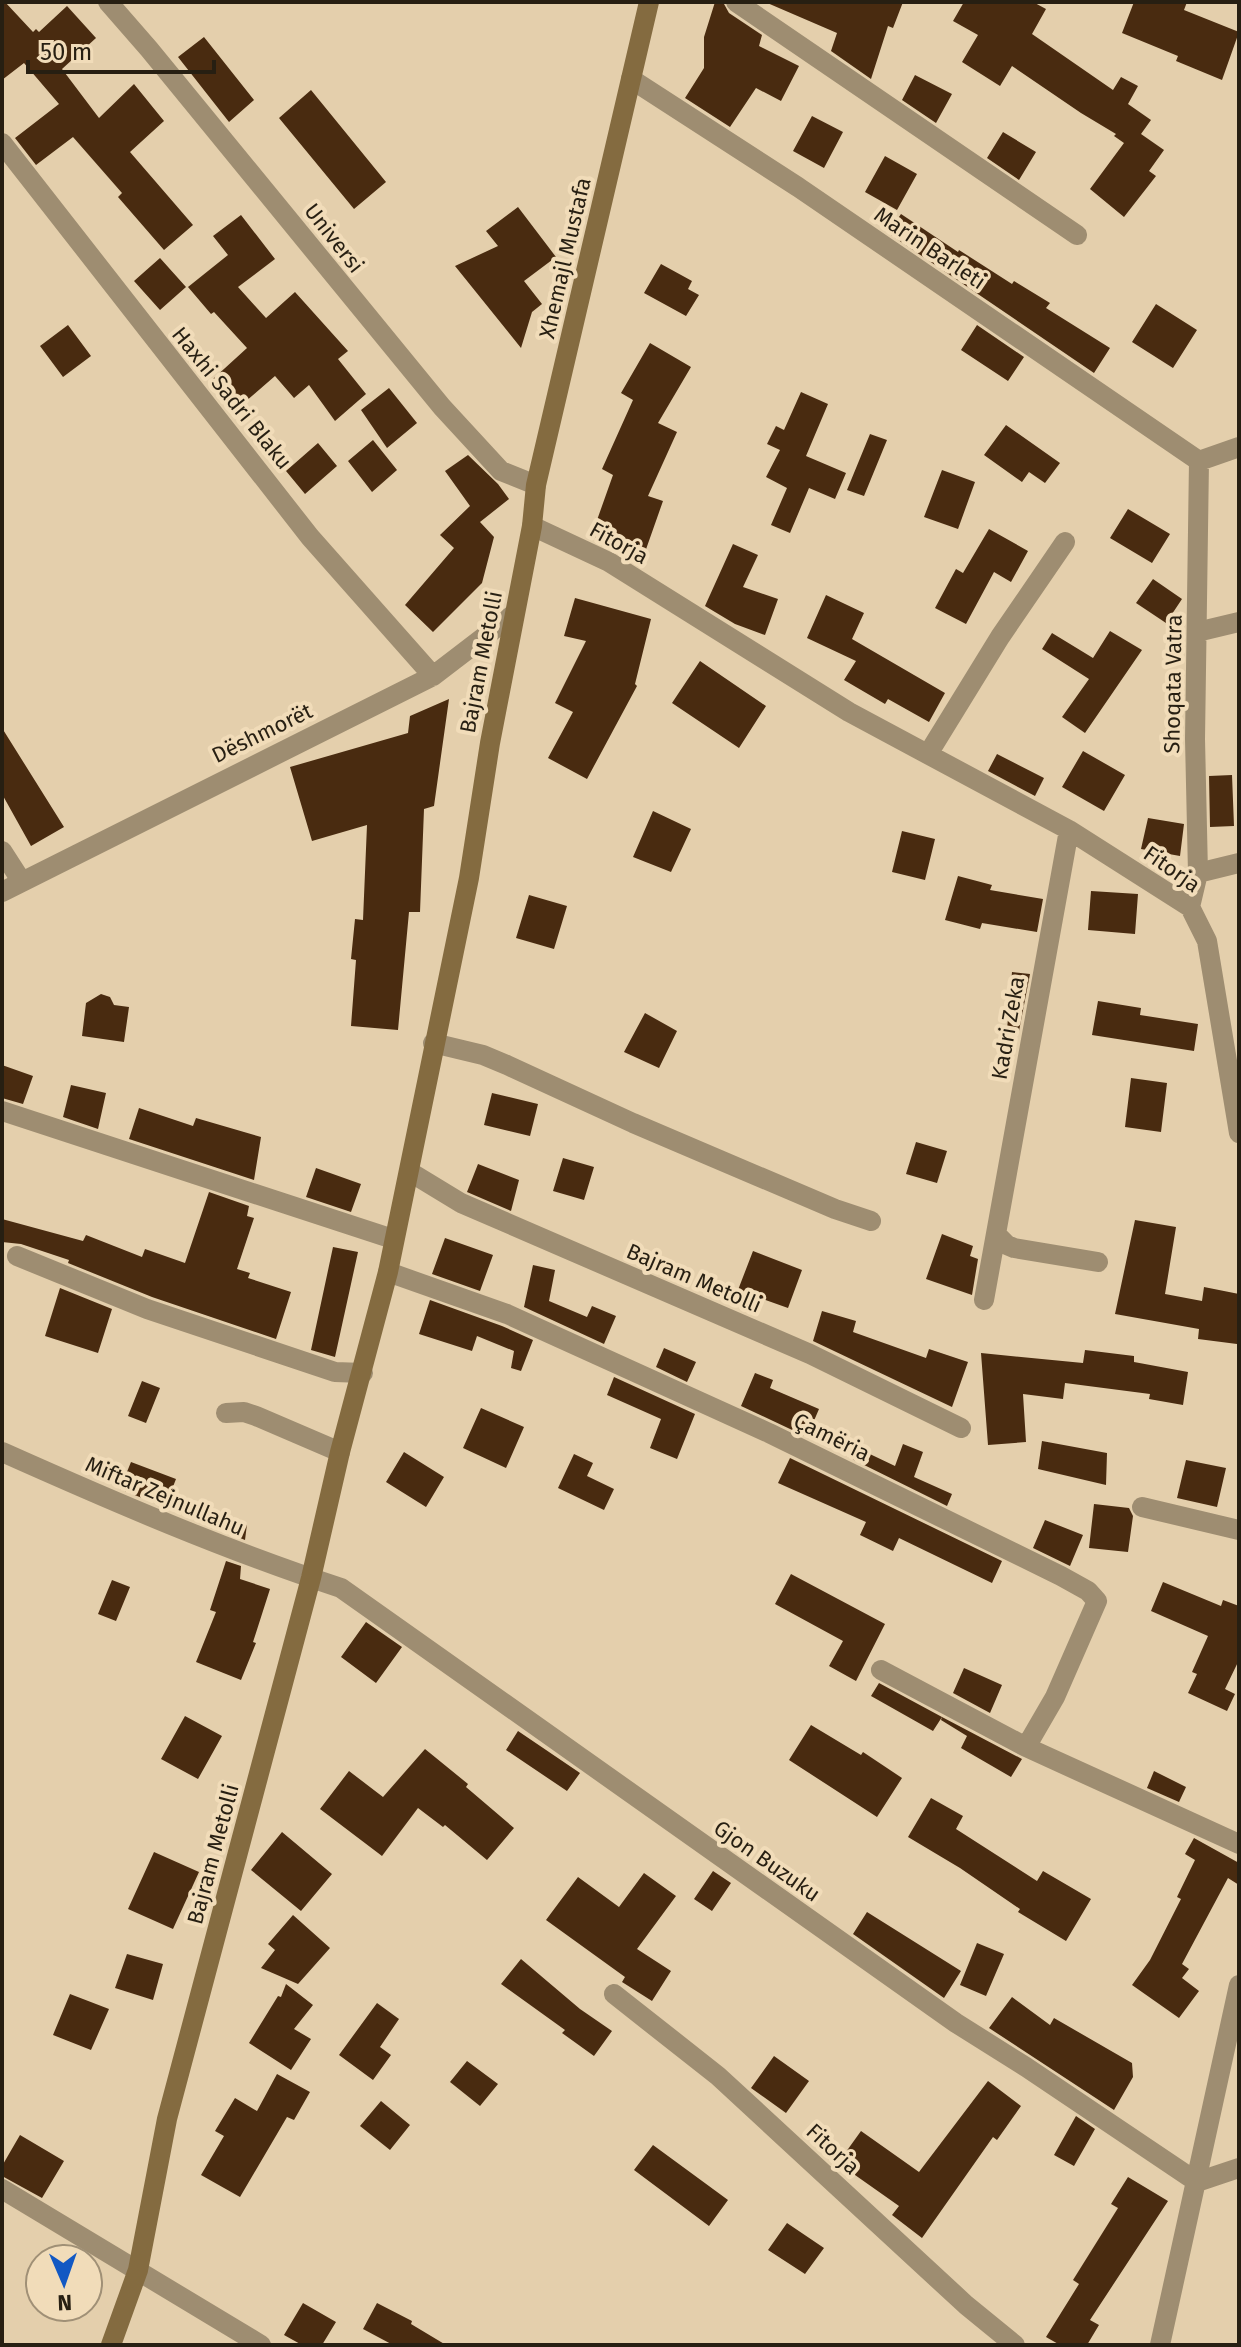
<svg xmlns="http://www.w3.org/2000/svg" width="1241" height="2347" font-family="'Fira Sans',sans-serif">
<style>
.building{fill:#492b10}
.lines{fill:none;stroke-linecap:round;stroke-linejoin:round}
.street{stroke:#9e8d71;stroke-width:20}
.secondary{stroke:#846b40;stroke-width:20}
.labels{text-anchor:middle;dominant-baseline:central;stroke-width:8;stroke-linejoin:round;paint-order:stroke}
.street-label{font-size:22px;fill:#271f12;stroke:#f1dcb9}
</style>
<rect width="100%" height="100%" fill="#e4cfac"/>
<!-- building -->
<path class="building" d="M2,2H5L33,32L36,29L39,32L67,6L96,38L62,69L99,118L134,84L164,121L130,152L193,225L164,250L118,197L122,193L73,137L36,165L15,138L59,104L24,63L2,80Z
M715,2L724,4L729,13L762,35L759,46L799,66L781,101L756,88L730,127L685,98L704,68V37Z
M765,2H903L893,28L888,26L871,79L831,51L837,33Z
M964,2H1033L1046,9L1032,34L1113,90L1121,77L1138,86L1128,104L1151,120L1141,134L1164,150L1149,171L1156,176L1124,217L1090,189L1124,143L1114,136L1116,134L1081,113L1012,66L1000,86L962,62L978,35L953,21Z
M1134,2H1187L1184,10L1239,32L1222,80L1176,61L1178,56L1122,33Z
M204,37L254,100L229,122L178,57Z
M915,75L952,94L936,123L902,100Z
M311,90L386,182L354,209L279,118Z
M812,116L843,132L824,168L793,151Z
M1003,132L1036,152L1019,180L987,158Z
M885,156L917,174L897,210L865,192Z
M518,207L556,257L524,281L542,304L532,312L521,348L455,266L498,246L486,231Z
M901,214L958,252L959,250L1012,284L1014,281L1050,303L1046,308L1110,348L1094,373L888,233Z
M241,215L275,259L238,287L266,318L295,292L348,351L338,359L366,394L335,421L309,385L294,398L275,376L238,408L213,379L247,348L214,312L211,314L188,287L228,255L213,236Z
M160,258L186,287L160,310L134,281Z
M661,264L692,281L688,289L699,295L686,316L644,293Z
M1156,304L1197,330L1173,368L1132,342Z
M68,325L91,356L63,377L40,346Z
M977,325L1024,357L1008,381L961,350Z
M650,343L691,367L658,423L677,432L648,496L663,501L644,555L591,537L613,475L602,469L633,400L621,393Z
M389,388L417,423L387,448L361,410Z
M801,392L828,404L806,456L846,473L835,499L809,488L790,533L771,525L787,488L766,477L780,450L767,444L776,426L784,430Z
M1006,425L1060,463L1045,483L1029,472L1022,482L984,455Z
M870,434L887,440L864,496L847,490Z
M373,440L397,470L372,492L348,461Z
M318,443L337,466L305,494L286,471Z
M468,455L498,484L509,499L480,522L494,537L482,583L433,632L405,605L454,548L440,535L470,506L445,471Z
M942,470L975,482L958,529L924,517Z
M1128,509L1170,534L1152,563L1110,538Z
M989,529L1028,551L1011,582L994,572L966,624L935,608L956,569L963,573Z
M733,544L758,555L743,587L778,599L765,635L735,624L705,606Z
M1153,579L1182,599L1166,623L1136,603Z
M826,595L864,613L852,639L945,693L929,722L888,699L885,704L844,680L856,661L807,638Z
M575,598L651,619L635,684L637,686L587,779L548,758L573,712L555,703L586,641L564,636Z
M1110,631L1142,650L1085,733L1062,717L1089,679L1042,649L1052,633L1093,658Z
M700,661L766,706L739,748L672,703Z
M449,699L434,806L424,809L420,912H409L398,1030L351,1026L356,960L351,959L355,919L363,920L367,825L312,841L290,767L408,733L410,716Z
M2,728L64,827L31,846L2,794Z
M1083,751L1125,775L1104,811L1062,787Z
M997,754L1044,778L1035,796L988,771Z
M1232,775L1234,826L1210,827L1209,776Z
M653,811L691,829L671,872L633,857Z
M1148,818L1184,824L1180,856L1141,849Z
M902,831L935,839L925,880L892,872Z
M958,876L992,885L990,890L1043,899L1037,932L982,923L980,929L945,920Z
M1091,891L1138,894L1135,934L1088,930Z
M529,895L567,906L554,949L516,938Z
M1012,972L1030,974L1019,1031L1007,1030Z
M101,994L110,997L114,1005L129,1007L124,1042L82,1036L86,1003Z
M1098,1001L1141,1008L1140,1015L1198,1024L1194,1051L1092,1035Z
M645,1013L677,1031L659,1068L624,1052Z
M2,1065L33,1076L23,1104L2,1098Z
M1131,1078L1167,1083L1161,1132L1125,1127Z
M71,1085L106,1093L98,1129L63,1117Z
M492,1093L538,1104L530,1136L484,1125Z
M139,1108L193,1126L196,1118L261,1137L254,1180L129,1139Z
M916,1142L947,1151L937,1183L906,1174Z
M563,1158L594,1167L584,1200L553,1191Z
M478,1164L519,1180L511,1211L467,1192Z
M316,1168L361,1184L351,1212L306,1197Z
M209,1192L249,1206L247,1216L254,1218L237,1269L250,1273L248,1278L291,1292L276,1339L152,1297L68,1263L69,1260L21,1244L2,1242V1219L83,1241L86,1235L142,1257L145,1249L185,1263Z
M1135,1220L1176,1227L1165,1294L1202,1301L1204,1287L1239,1294L1237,1344L1198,1339L1199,1329L1115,1314Z
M942,1234L973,1246L970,1256L978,1259L972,1295L926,1279Z
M445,1238L493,1255L480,1291L432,1274Z
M333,1247L358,1252L335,1357L311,1350Z
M753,1251L802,1270L788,1308L738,1290Z
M533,1265L555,1270L549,1301L587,1317L592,1306L616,1316L604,1344L524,1307Z
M60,1288L112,1309L98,1353L45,1336Z
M430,1300L502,1326L533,1340L521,1371L511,1368L514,1351L477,1336L472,1351L419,1334Z
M822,1311L856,1321L853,1332L926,1358L929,1349L968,1362L952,1407L813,1341Z
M664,1348L696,1362L687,1382L656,1367Z
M1085,1350L1134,1356V1362L1188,1372L1183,1405L1149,1399L1150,1394L1065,1383L1063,1399L1023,1394L1026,1442L988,1445L981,1353L1083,1363Z
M755,1373L773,1380L770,1388L819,1409L807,1437L741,1406Z
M614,1377L695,1414L677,1459L650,1448L661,1419L607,1395Z
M142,1381L160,1388L146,1423L128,1416Z
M481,1408L524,1427L506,1468L463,1448Z
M1042,1441L1107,1453L1106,1485L1038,1469Z
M903,1444L923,1452L914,1477L952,1494L947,1506L848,1457L853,1446L895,1466Z
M404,1452L444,1477L426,1507L386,1482Z
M574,1454L593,1463L587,1476L614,1489L604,1510L558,1488Z
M790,1458L1002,1561L992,1583L899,1538L893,1551L860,1535L866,1522L778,1483Z
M1186,1460L1226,1468L1217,1507L1177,1498Z
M131,1462L176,1479L169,1497L247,1524L245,1540L120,1489Z
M1094,1504L1129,1508L1133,1516L1128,1552L1089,1548Z
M1045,1520L1083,1535L1070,1566L1033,1548Z
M226,1561L241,1566L240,1579L270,1589L253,1642L256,1643L241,1680L196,1662L216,1612L210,1610Z
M791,1574L885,1624L856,1681L829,1666L843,1641L775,1604Z
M112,1580L130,1587L116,1621L98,1614Z
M1163,1582L1221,1606L1223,1600L1239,1606V1660L1225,1689L1235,1694L1227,1711L1188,1693L1197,1674L1192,1672L1208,1636L1151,1611Z
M366,1622L402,1647L376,1683L341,1657Z
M964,1668L1002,1685L990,1713L953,1693Z
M879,1683L942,1717L933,1731L871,1696Z
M185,1716L222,1736L198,1779L161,1759Z
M942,1717L1022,1759L1011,1777L961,1748L967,1736L941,1720Z
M811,1725L861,1755L863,1752L902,1778L877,1817L789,1760Z
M518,1731L580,1773L567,1791L506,1750Z
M425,1749L468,1784L466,1787L514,1828L487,1860L445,1825L443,1827L418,1808L382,1856L320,1809L349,1771L383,1797Z
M1154,1771L1186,1787L1179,1802L1147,1788Z
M931,1798L963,1816L956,1829L1037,1881L1043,1871L1091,1899L1066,1941L1018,1912L1020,1909L960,1868L908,1837Z
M282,1832L332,1874L301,1911L251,1870Z
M1194,1838L1239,1863V1885L1228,1878L1182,1964L1189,1969L1182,1978L1199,1991L1179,2018L1132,1985L1150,1960L1181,1899L1177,1897L1195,1860L1185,1854Z
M154,1852L199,1872L173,1929L128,1909Z
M713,1871L731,1883L712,1911L694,1899Z
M644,1873L676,1896L637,1949L671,1971L652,2001L622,1982L625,1977L546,1920L578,1877L619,1907Z
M867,1912L961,1971L944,1998L853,1934Z
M293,1915L330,1948L298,1984L261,1968L275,1950L268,1944Z
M977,1943L1004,1954L986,1996L960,1985Z
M127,1954L163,1964L153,2000L115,1988Z
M521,1959L580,2009L612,2031L594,2056L562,2033L565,2030L501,1984Z
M286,1984L313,2005L294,2029L311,2039L291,2070L249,2043L278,1996L281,1997Z
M70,1994L109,2009L91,2050L53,2035Z
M1012,1997L1050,2025L1054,2018L1132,2063L1133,2077L1114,2110L989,2028Z
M377,2003L399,2019L380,2047L391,2055L373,2080L339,2055Z
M774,2056L809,2081L786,2113L751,2088Z
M467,2061L498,2084L480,2106L450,2082Z
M277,2074L310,2092L294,2120L287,2117L240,2197L201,2175L224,2136L215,2131L235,2098L257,2111Z
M988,2081L1021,2106L997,2140L993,2137L922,2238L892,2215L899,2206L838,2163L861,2131L919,2172Z
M381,2101L410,2125L390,2150L360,2126Z
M1076,2116L1095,2129L1074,2166L1054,2155Z
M20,2135L64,2161L42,2198L2,2176V2166Z
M653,2145L728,2200L709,2226L634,2170Z
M1128,2177L1168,2201L1090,2320L1099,2325L1087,2345H1060L1046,2337L1079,2284L1073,2280L1118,2208L1111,2204Z
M787,2223L824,2248L805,2274L768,2250Z
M303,2303L336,2322L322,2345H302L284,2335Z
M377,2303L412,2321L411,2324L446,2345H393L363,2329Z"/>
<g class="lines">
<!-- street -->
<path class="street" d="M108,2L149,49L442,407L501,471L536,485
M736,2L1077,235
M631,79L798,187L1199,461
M2,143L310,537L433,676
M1199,461L1239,447
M532,526L609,562L849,712L1069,830L1190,907L1207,941L1239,1133
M1197,632L1239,622
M928,754L1000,637L1065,542
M2,851L22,882
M1198,873L1239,863
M2,892L433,676L514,614
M1190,907L1198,873L1195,739L1199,461
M433,1043L483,1055L507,1065L633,1123L835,1209L871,1221
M2,1111L393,1239
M410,1172L461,1203L810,1354L961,1428
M996,1234L1007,1245L1014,1248L1098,1262
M17,1256L147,1309L335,1372L363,1373
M388,1272L507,1314L628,1369L769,1433L1061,1576L1088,1591L1097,1601L1055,1697L1026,1747L881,1670
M984,1300L1069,830
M226,1413L244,1412L256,1416L340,1452
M2,1452C114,1502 225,1550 341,1588L956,2023L1026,2067L1197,2182
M1142,1507L1239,1530
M1026,1747L1239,1844
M614,1994L718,2076L966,2305L1015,2345
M1197,2182L1239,2168
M2,2189L261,2345
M1160,2345L1239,1985"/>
<!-- secondary -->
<path class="secondary" d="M111,2345L138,2270L167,2119L311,1578L340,1452L388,1272L469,878L490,743L532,526L536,485L649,2"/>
</g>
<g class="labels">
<!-- street labels -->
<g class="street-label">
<text transform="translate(334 238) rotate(52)">Universi</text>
<text transform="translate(930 248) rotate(34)">Marin Barleti</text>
<text transform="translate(565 258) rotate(-77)">Xhemajl Mustafa</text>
<text transform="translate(232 398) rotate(51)">Haxhi Sadri Blaku</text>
<text transform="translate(619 543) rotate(29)">Fitorja</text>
<text transform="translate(481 662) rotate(-79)">Bajram Metolli</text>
<text transform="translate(1173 684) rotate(-89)">Shoqata Vatra</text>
<text transform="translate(262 733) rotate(-26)">Dëshmorët</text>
<text transform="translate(1172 869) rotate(35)">Fitorja</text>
<text transform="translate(1008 1028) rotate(-80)">Kadri Zeka</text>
<text transform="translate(694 1278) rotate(23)">Bajram Metolli</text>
<text transform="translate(832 1437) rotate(26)">Çamëria</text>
<text transform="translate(165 1496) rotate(23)">Miftar Zejnullahu</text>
<text transform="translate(213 1854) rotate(-75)">Bajram Metolli</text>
<text transform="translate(767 1861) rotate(35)">Gjon Buzuku</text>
<text transform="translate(833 2149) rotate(43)">Fitorja</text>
</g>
</g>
<!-- border -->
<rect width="1241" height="2347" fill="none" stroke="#271f12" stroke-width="8"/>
<!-- north arrow -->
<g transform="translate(64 2283) rotate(178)"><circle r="38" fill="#f1dcb9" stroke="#a09076" stroke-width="2"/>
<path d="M0-6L14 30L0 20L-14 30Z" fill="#1258c3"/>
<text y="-12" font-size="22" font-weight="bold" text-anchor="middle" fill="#271f12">N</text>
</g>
<!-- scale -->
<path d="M28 60v12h186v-12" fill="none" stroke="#271f12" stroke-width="4"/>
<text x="40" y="60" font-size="24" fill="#271f12" stroke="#f1dcb9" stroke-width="6" paint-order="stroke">50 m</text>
</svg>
